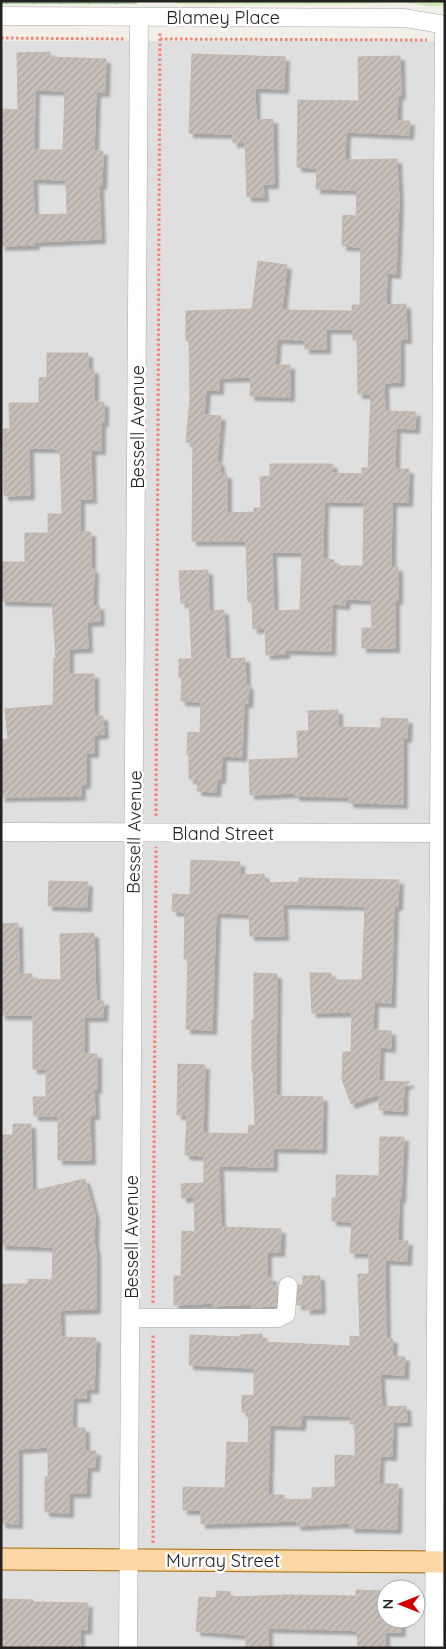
<svg xmlns="http://www.w3.org/2000/svg" width="446" height="1649" font-family="Quicksand,sans-serif">
<style>
.residential{fill:#e0dfdf;fill-rule:evenodd}
.grass{fill:url(#grass-tufts)}
.forest{fill:url(#forest-firs)}
.building{fill:url(#building-hatch);stroke:#c4b6ab;fill-rule:evenodd;filter:url(#shadow)}
.lines{fill:none;stroke-linecap:round;stroke-linejoin:round}
.minor-casing{stroke:#a9a9a9;stroke-width:19}
.major-casing{stroke:#a06b00;stroke-width:23}
.path{stroke:#fa8072;stroke-width:3;stroke-dasharray:2.5 2.5;stroke-linecap:butt}
.minor{stroke:#fff;stroke-width:18}
.major{stroke:#fcd6a4;stroke-width:21}
.labels{text-anchor:middle;dominant-baseline:central;stroke-width:5;stroke-linejoin:round;paint-order:stroke}
.street-label{font-size:18px;fill:#222;stroke:#fff}
</style>
<defs>
<pattern id="grass-tufts" width="24" height="20" patternUnits="userSpaceOnUse" patternTransform="scale(1.25)"><rect width="24" height="20" fill="#cdebb0"/><path d="M3 7l-1-3M5 7V3M7 7l1-3M15 17l-1-3M17 17v-4M19 17l1-3" fill="none" stroke="#b0c997"/></pattern>
<pattern id="forest-firs" width="22" height="20" patternUnits="userSpaceOnUse" patternTransform="scale(1.25)"><rect width="22" height="20" fill="#add19e"/><path d="M5 1l3.5 6h-7zM16 11l3.5 6h-7z" fill="#95b388"/></pattern>
<pattern id="building-hatch" width="6" height="6" patternUnits="userSpaceOnUse" patternTransform="scale(1.25)"><rect width="6" height="6" fill="#c7bfb8"/><path d="M-1 1l2-2M0 6l6-6M5 7l2-2" fill="none" stroke="#aba49e"/></pattern>
<filter id="shadow"><feDropShadow dx="4.5" dy="4.5" stdDeviation="1" flood-color="#0004"/></filter>
</defs>
<rect width="100%" height="100%" fill="#f2efe9"/>
<!-- residential -->
<path class="residential" d="M1,41H445V1648H1ZM386,1589H416V1619H386Z"/>
<!-- grass -->
<path class="grass" d="M176,1H445V5C432,9 415,2 400,3C325,5 250,4 175,4Z"/>
<!-- forest -->
<path class="forest" d="M1,1H137V4H1Z"/>
<!-- building -->
<path class="building" d="M50,52V57L106,59L105,92H96L94,151H103L102,185H99L101,239L34,242L35,245L1,246V109L18,110L17,53ZM35,90L65,91L63,150H34ZM33,179L66,180L67,214L34,215Z
M192,54L285,57L284,89L255,88L256,120L273,119L274,184H263L264,197H247L245,142L233,143V134L189,133Z
M400,56L401,95H398L397,121H410L409,135L346,132L345,160L397,159L399,201L396,274L387,273L386,305L406,304L407,339H400V382L384,383L385,411L416,412L415,429L396,428L395,469H409L408,502H392L391,567H398V600H395V648H362V628H372L371,600L346,599L345,605L332,604L331,651L285,650V654L266,655L265,628L253,629L252,602H248L246,541H192L193,443L186,442L190,399L189,341H186V311L252,309L258,261L287,265L282,310L352,311V305H360L361,247L342,246L343,215L356,216L357,190L316,189L317,168L297,167L298,100L359,101L358,57ZM326,329H353V340H357L358,394H371L368,468H362V474L332,473L333,464H270V476L260,477L261,508H254V512L227,513V474H220V462H217L221,416L204,415L206,390H219V378L251,377L250,396L290,397V365H275L277,339L305,340V349H326ZM324,502H364L363,566H334V560L323,559ZM272,552H302L300,610L274,611Z
M47,353H88V370L94,369V402H104V422H101V450H91L92,499H80V532H91V569H94L93,606L99,605L100,621L87,622L88,648L69,649V674H94V716H103L104,734L94,735V753H86V784H81V796L1,797V740L8,739L5,709L53,705L54,658H56L52,602L1,601V562H25V533H48V514H62L60,450H55V448H29L30,495L4,496L3,429H10L9,403H39V378L47,377Z
M208,570L209,611L224,610L226,659L245,658L246,685H249L248,703H244L242,757L222,756L221,779H217L216,792L197,791L198,779H189V755H187L188,732L200,733L201,702L181,701L182,678H179V659H192L189,603H181L179,571Z
M338,710V727L381,728V718L408,719L407,738H403V804L349,803V797L295,796V793L250,795L249,760L298,758L297,731H309L308,711Z
M191,860L240,862V875L264,874L265,883L299,882V878L399,880L398,906H394L391,1003L374,1002L373,1030L391,1031V1048L380,1047L379,1081L410,1082L404,1086L403,1111L379,1110V1094L351,1104L342,1079L343,1052H351L352,1012L312,1013L310,973H331V980H362L365,906L283,904L284,936H250L249,914L216,913L212,1030L186,1029L188,959H184L185,912L172,911L173,894L190,895Z
M49,881L88,882L87,907L48,906Z
M18,923L19,974H32V979L61,980L60,934L94,933L96,1001H104L103,1017H84V1054H97V1089H94L95,1115H90L91,1160H58V1116H34L33,1097H46V1069H33V1015H1V924Z
M254,973L277,974L276,1096L323,1097L322,1149L273,1148V1167L219,1166L221,1227L281,1229L280,1252H267V1278L272,1277V1286H277L276,1306L252,1307V1304L213,1306V1303L174,1305V1276H181L182,1231L195,1232L194,1197L182,1198L181,1184L204,1183V1156L185,1155L187,1115H177L178,1064L205,1065L203,1133L248,1134L249,1125L255,1126L253,1071H252V1020H254Z
M13,1124H31L32,1191L85,1179L95,1216L94,1241L96,1252V1309L60,1310L61,1337L96,1338L94,1389H86V1398H73L72,1428H85V1451H96L95,1467H87L86,1493H69V1513L45,1512V1477H48V1447L18,1449V1524L1,1523V1284H28V1279L52,1280L53,1247L1,1245V1135H13Z
M380,1137H404L401,1198H399L398,1241H408L407,1261L385,1260L386,1338L393,1339L392,1356L405,1357L404,1375L380,1374L382,1407L406,1406L407,1422H393L392,1456H380L379,1484H398L397,1529L350,1528V1523L297,1526L296,1521L201,1524V1510H183V1487L225,1488L227,1442L248,1443L249,1412H242V1395L254,1396V1368L189,1365L190,1335L240,1337V1335L262,1334V1342L350,1346V1336L360,1337L358,1274H369V1253H350L352,1222L332,1221V1198H336V1175L379,1176ZM302,1415L350,1416V1424H355V1456L335,1455V1487L312,1488V1499L284,1500V1495H268L270,1425L301,1426Z
M303,1276H320L321,1309L306,1310V1305H297L298,1285H303Z
M356,1590L386,1591V1619H401V1632H385V1648H358L357,1631L346,1630L268,1628V1648H246V1635L196,1631L199,1597L216,1598L217,1591L230,1592V1597L288,1595L356,1596Z
M1,1599L33,1600V1602L88,1603L87,1630L80,1629V1648H1Z"/>
<g class="lines">
<!-- minor casing -->
<g class="minor-casing">
<path id="minor" d="M1,16L405,18L445,25
M1,832L445,833
M130,1318H278L286,1314L288,1286
M128,1648L139,17
M434,1648L444,25"/>
</g>
<!-- major casing -->
<g class="major-casing">
<path id="major" d="M1,1559L445,1562"/>
</g>
<!-- path -->
<path class="path" d="M1,38L124,39
M160,39L427,40
M156,816L160,32
M153,1303L156,847
M153,1543V1334"/>
<!-- minor -->
<use href="#minor" class="minor"/>
<!-- major -->
<use href="#major" class="major"/>
</g>
<g class="labels">
<!-- street labels -->
<g class="street-label">
<text x="223" y="17">Blamey Place</text>
<text transform="translate(137 427) rotate(-90)">Bessell Avenue</text>
<text transform="translate(134 832) rotate(-89)">Bessell Avenue</text>
<text x="223" y="833">Bland Street</text>
<text transform="translate(131 1237) rotate(-90)">Bessell Avenue</text>
<text x="223" y="1560">Murray Street</text>
</g>
</g>
<!-- border -->
<rect width="446" height="1649" fill="none" stroke="#222222" stroke-width="5"/>
<!-- north arrow -->
<g transform="translate(401 1604) rotate(270)"><circle r="24" fill="#ffffff" stroke="#a7a7a7"/>
<path d="M0-4L9 19L0 12L-9 19Z" fill="#d40000"/>
<text y="-8" font-size="14" font-weight="bold" text-anchor="middle" fill="#222222">N</text>
</g>
</svg>
